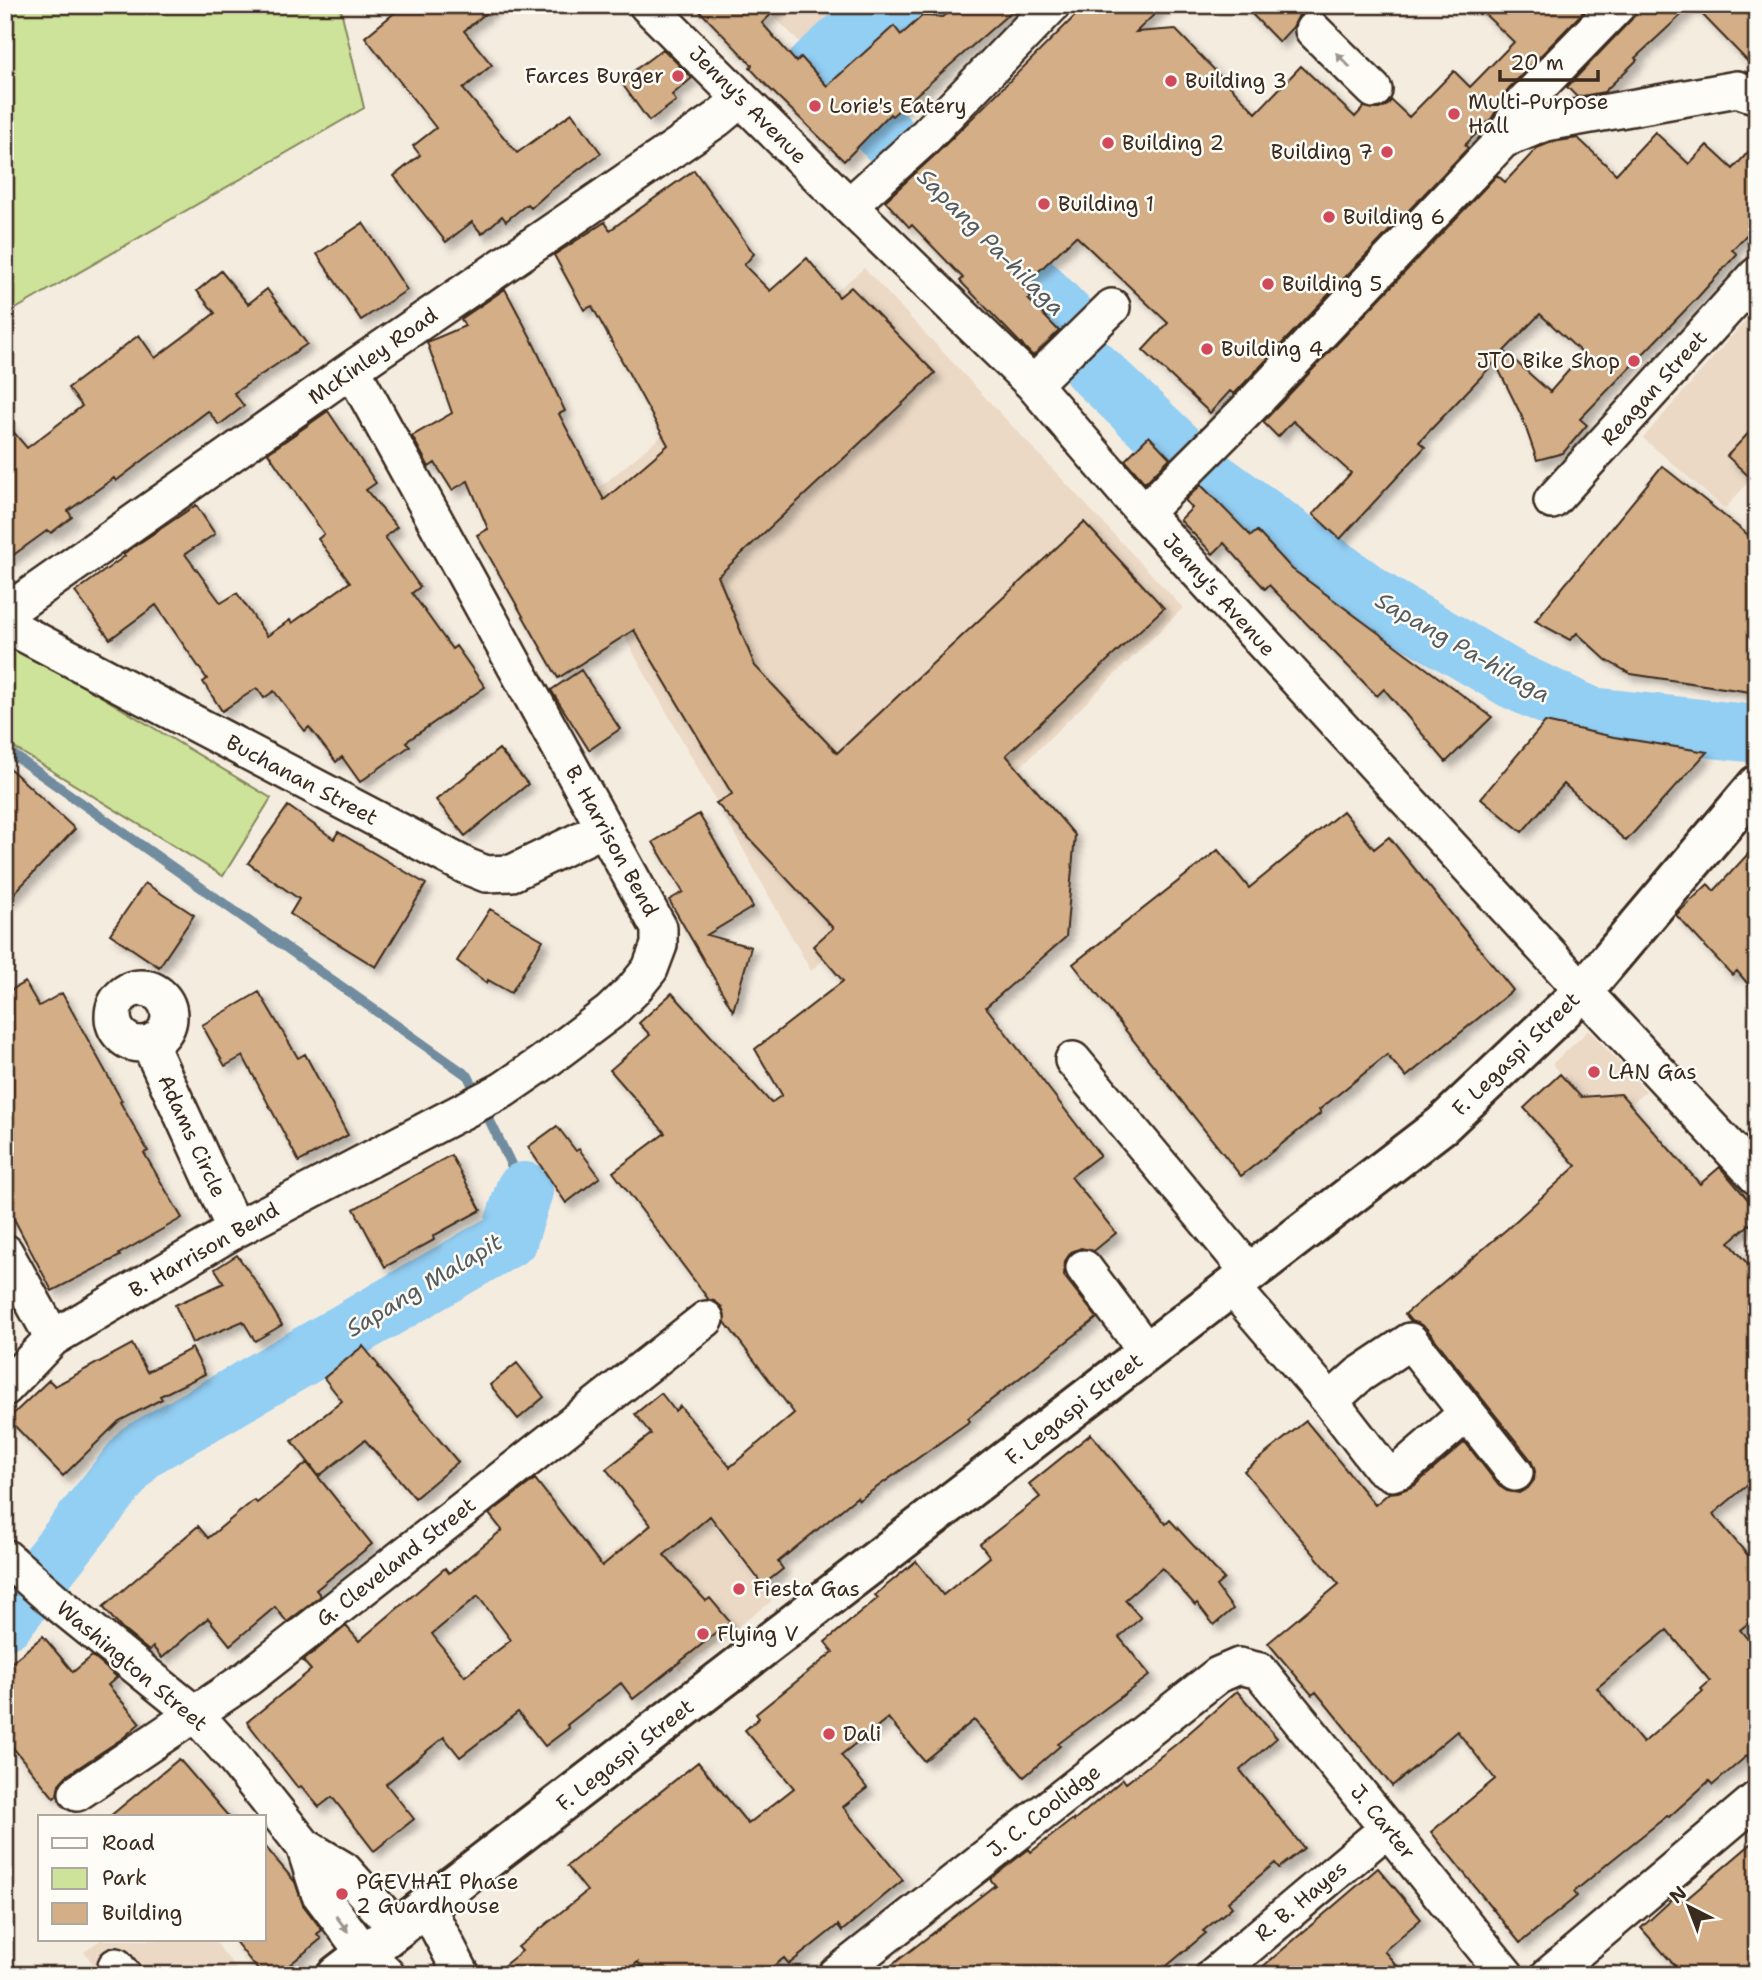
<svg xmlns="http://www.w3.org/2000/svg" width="1762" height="1980" font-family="'Shantell Sans',sans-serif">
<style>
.built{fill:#ebd9c5}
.green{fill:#cde399;stroke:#84865c;stroke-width:2}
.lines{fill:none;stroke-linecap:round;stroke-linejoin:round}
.stream{stroke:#708c9e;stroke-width:10}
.river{stroke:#93cef3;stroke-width:58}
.building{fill:#d4ae86;stroke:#3b2a1e;stroke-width:2;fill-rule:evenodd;filter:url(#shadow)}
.minor-casing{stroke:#3b2a1e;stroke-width:40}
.major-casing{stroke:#3b2a1e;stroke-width:44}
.minor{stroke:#fdfcf7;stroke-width:35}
.major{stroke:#fdfcf7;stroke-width:38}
.oneway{fill:#9c938a}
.poi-dot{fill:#d1495b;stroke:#fdfcf7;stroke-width:2.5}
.labels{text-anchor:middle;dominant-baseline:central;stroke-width:5;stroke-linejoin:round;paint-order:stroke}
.poi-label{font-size:21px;fill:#3b2a1e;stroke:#fdfcf7;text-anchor:start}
.street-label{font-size:21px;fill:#3b2a1e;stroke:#fdfcf7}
.water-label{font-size:23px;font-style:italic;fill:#555b5e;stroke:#fdfcf7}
</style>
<defs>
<filter id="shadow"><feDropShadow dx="6" dy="6" stdDeviation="3.5" flood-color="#0004"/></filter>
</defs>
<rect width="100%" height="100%" fill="#f5ece0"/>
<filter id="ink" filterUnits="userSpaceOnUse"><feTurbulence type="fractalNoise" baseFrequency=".0143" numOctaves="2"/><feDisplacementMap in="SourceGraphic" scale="14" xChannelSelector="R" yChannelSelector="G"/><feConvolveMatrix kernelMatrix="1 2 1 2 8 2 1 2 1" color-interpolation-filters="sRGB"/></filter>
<g filter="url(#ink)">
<!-- built -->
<path class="built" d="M762,5H956L888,16L830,72Z
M864,268L1183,608L811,971L557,516L605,483Z
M1757,307V472L1725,509L1643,438Z
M1589,1030L1646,1091L1609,1125L1552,1064Z
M689,1493L772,1601L680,1670L596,1565Z
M100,1940H214L241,1975H102L84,1952Z"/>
<!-- green -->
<path class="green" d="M5,5H344L341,10L364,108L5,315Z
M5,639L271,798L223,876L5,742Z"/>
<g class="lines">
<!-- stream -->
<path class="stream" d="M5,749L468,1076L524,1191"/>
<!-- river -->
<path class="river" d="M900,150L816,66L845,40L885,11L934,5
M975,224L1072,323
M1091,367L1185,456
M1204,474L1382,603L1513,680L1591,716L1757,734
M5,1621L140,1451L509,1238L524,1191"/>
</g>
<!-- building -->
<path class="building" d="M404,5H496L464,31L492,65L463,89L517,153L572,113L601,153L550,191L531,208L527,204L506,221L502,216L482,234L472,222L446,242L394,176L420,155L413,146L436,128L365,37Z
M694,5H781L762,23L796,62L801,57L827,86L894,26L901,35L922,16L943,17L959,5H1019L892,116L890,114L844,161L769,88L750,68L752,65Z
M1086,5H1164L1136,32L1175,29L1256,113L1301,66L1355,117L1364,107L1379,109L1388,105L1391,100L1409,117L1454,71L1470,87L1514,42L1475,5H1590L1509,88L1492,118L1465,145L1468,148L1234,394L1230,391L1210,413L1143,350L1168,323L1076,236L1022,287L1031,297L1028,299L1059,331L1033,356L960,281L963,278L912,225L909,227L885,201L935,155Z
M1243,5H1316L1299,15L1293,27L1279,42Z
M1638,5H1692L1635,58L1637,60L1604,92L1577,97L1567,87L1632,19Z
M1693,5H1757V71Z
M663,49L692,78L672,95L676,101L649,121L620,81Z
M1655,132L1689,164L1707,145L1733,169L1757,142V224L1732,250L1737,254L1698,297L1580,419L1587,425L1563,453L1537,460L1522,417L1495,362L1419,442L1425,447L1340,539L1313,514L1351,473L1293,421L1278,437L1263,422L1497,175L1505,182L1537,148L1552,142L1578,138L1616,174ZM1540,314L1583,354L1550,392L1504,351Z
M694,170L754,254L744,265L770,291L807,258L839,297L851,287L935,373L718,576L755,666L837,753L1084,522L1164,608L1006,755L1075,835L1066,937L986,1007L1100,1155L1071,1177L1116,1233L1094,1251L1081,1248L1071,1252L1065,1261L1064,1276L1097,1318L968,1418L970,1421L859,1500L857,1497L778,1562L783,1569L763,1585L710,1516L664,1555L706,1601L710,1598L730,1622L633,1699L621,1683L567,1725L569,1728L545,1746L518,1712L460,1757L444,1737L386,1784L414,1819L374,1851L332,1797L319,1807L301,1786L298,1788L247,1722L311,1670L303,1661L346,1626L359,1641L445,1568L449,1573L502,1530L489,1514L535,1479L602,1566L651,1525L606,1469L651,1434L635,1414L661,1393L675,1411L680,1406L730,1467L794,1413L725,1322L722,1307L714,1301L709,1300L613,1172L665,1133L610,1070L650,1035L639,1023L672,993L771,1103L782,1095L755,1049L843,981L813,946L833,928L716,803L732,794L634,630L558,678L477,535L488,529L468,481L452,490L435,463L429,467L412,436L452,413L427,342L465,326L461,319L505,289L530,336L565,411L559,414L604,500L668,445L592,306L584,310L554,255L605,222L610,230ZM478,1596L511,1640L465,1676L432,1634Z
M363,223L407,290L361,320L317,254Z
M221,271L248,304L267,289L307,344L234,393L244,406L219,425L208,411L116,481L114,478L68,511L72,517L51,533L48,530L5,561V422L27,448L82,406L68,388L139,335L155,358L215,313L197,291Z
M328,411L376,483L366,490L397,527L385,537L420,587L412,593L452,649L456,646L485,687L406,742L410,746L360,782L342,757L336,762L309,727L305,731L274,691L264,698L257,688L222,711L203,682L207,679L156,605L110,639L75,592L125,556L123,554L196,505L215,534L185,554L221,603L237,593L267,636L290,620L292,623L350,582L318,539L324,534L268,453Z
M1757,424V484L1727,456Z
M1149,436L1170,458L1145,483L1125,460Z
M1662,466L1757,542V693L1631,674L1606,660L1577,633L1570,640L1535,621Z
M1201,485L1251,536L1257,531L1292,569L1492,717L1446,762L1384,689L1377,696L1269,585L1265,589L1224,543L1213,554L1180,520L1192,508L1185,500Z
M581,670L620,729L589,750L551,690Z
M1545,722L1614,737L1707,752L1626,841L1564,784L1522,832L1481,798Z
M499,749L528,784L465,836L436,800Z
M5,764L75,829L5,903Z
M288,806L334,839L338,832L426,884L376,967L290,914L299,899L248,863Z
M1343,811L1374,849L1389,837L1513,990L1406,1077L1387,1055L1319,1110L1321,1113L1241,1176L1073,964L1218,850L1249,888Z
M699,814L753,907L707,935L751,947L733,1011L669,900L683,892L653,842Z
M1757,844V995L1737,971L1732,975L1676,915L1708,884L1714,891Z
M145,883L194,915L159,967L110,934Z
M490,909L543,940L511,993L488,980L487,983L457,961Z
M25,982L39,1006L62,993L122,1101L120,1102L148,1151L144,1153L182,1218L119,1254L120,1256L52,1291L5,1202V993Z
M259,992L298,1058L305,1054L348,1135L299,1162L243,1056L225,1066L202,1025Z
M1560,1074L1581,1097L1621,1094L1700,1184L1720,1167L1757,1210V1218L1729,1242L1757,1275V1477L1713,1514L1757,1566V1616L1740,1630L1757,1650V1747L1713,1785L1709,1781L1669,1817L1667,1816L1612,1860L1574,1892L1577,1896L1520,1943L1431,1832L1495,1779L1457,1731L1392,1786L1316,1692L1312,1695L1268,1643L1339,1584L1244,1471L1306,1421L1375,1505L1389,1493L1398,1492L1414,1486L1465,1442L1499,1486L1507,1491L1519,1493L1528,1488L1534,1480L1535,1471L1531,1460L1426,1328L1418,1323L1411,1321L1405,1314L1507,1229L1576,1166L1524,1108ZM1667,1630L1710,1681L1701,1689L1703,1691L1643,1743L1597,1688Z
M557,1126L576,1151L579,1149L600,1177L566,1203L528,1147Z
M451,1155L481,1210L433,1236L434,1240L385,1267L354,1209Z
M237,1255L257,1283L282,1325L255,1341L243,1321L192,1343L175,1305L224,1283L215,1269Z
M132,1344L147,1372L192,1348L205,1374L160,1396L162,1399L119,1421L63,1476L8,1419L49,1380L55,1386Z
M363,1346L379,1366L378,1367L458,1462L415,1498L365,1440L319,1476L292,1441L342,1401L324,1378Z
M517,1363L544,1397L518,1419L490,1385Z
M1091,1434L1166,1524L1170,1520L1224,1579L1216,1586L1233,1609L1214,1625L1197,1603L1195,1605L1162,1568L1125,1600L1141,1618L1119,1637L1150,1675L1058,1744L1060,1746L1024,1777L974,1720L924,1761L888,1718L841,1755L867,1788L843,1807L903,1880L842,1931L838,1925L789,1964L784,1958L762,1975H649L638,1962L622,1975H492L522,1951L518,1947L587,1891L567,1866L698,1762L748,1824L794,1788L745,1730L759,1718L756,1714L833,1652L825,1642L878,1598L875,1595L916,1561L943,1595L990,1557L980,1544L1040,1497L1029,1484Z
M307,1463L372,1544L316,1590L321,1596L287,1622L275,1607L230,1645L208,1618L162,1658L153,1647L149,1651L121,1628L103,1607L198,1526L208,1538L254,1500L257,1503Z
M43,1636L73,1672L92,1656L117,1677L108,1685L140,1723L123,1738L66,1776L59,1784L57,1795L54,1798L5,1738V1668Z
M1237,1691L1277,1738L1240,1770L1304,1848L1279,1868L1275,1863L1228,1902L1232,1907L1203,1931L1206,1933L1156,1975H879L995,1885L990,1879L1029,1849L1031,1852L1073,1819L1074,1821L1123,1779L1126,1783L1175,1745Z
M179,1759L229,1817H109Z
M1757,1839V1975H1683L1641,1928L1678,1894L1684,1901Z
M264,1845L295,1882L303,1905L322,1930L317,1934L321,1939L277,1975H262L234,1940H264Z
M1378,1868L1421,1919L1384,1951L1405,1975H1253Z"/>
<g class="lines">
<!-- minor casing -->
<g class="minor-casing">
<path id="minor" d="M647,5L849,206L1033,384L1144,513L1583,991L1757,1177
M1313,30L1374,90
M1503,140L1546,123L1737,89L1757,96
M849,206L921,141L1052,5
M1033,384L1112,307
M1552,501L1757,275
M1144,513L1246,411L1503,140L1524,102L1618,5
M5,613L352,369L717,119L741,99
M5,624L466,866L486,874L512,873L605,828
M113 1016a28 28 0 1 1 56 0a28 28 0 1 1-56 0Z
M149,1043L235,1230
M1073,1060L1250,1273
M5,1252L53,1338
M1084,1268L1147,1352
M1232,1287L1330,1401L1381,1467L1392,1473L1401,1470L1466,1414
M5,1388L53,1338L235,1230L503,1090L541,1064L610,1012L633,990L650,969L659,945V928L352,369
M1330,1401L1359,1375L1410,1341L1515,1473
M5,1557L54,1600L195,1714L230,1753L304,1846L344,1870L398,1930
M77,1793L248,1678L706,1319
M304,1846L319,1893L365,1954L387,1975
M427,1907L462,1975
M116,1966L123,1975
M836,1975L1218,1675L1239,1666L1260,1671L1506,1975
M1214,1975L1388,1828
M1549,1975L1757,1799"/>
</g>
<!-- major casing -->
<g class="major-casing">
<path id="major" d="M337,1975L1442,1125L1583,991L1757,785"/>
</g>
<!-- minor -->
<use href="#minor" class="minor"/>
<!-- major -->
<use href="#major" class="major"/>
</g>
<!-- one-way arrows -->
<defs><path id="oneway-solid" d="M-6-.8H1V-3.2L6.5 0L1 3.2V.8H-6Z" transform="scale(1.75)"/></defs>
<g class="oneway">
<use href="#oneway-solid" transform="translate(1343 60) rotate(-135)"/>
<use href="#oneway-solid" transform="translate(342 1924) rotate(53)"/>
</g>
</g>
<!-- markers -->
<g class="poi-dot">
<circle cx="678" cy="76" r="7"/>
<circle cx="1171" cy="81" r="7"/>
<circle cx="815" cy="106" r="7"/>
<circle cx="1454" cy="114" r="7"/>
<circle cx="1108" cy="143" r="7"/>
<circle cx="1387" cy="152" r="7"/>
<circle cx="1044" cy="204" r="7"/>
<circle cx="1329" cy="217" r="7"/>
<circle cx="1268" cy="284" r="7"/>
<circle cx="1207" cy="349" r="7"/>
<circle cx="1634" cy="361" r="7"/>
<circle cx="1594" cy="1072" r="7"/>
<circle cx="739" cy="1589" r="7"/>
<circle cx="703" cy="1634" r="7"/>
<circle cx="829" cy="1734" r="7"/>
<circle cx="342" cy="1894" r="7"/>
</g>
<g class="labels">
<!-- poi labels -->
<g class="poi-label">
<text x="664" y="76" text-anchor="end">Farces Burger</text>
<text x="1185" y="81">Building 3</text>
<text x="1468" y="102">Multi-Purpose<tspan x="1468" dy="24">Hall</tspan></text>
<text x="829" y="106">Lorie's Eatery</text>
<text x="1122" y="143">Building 2</text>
<text x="1373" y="152" text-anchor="end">Building 7</text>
<text x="1058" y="204">Building 1</text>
<text x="1343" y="217">Building 6</text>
<text x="1282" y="284">Building 5</text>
<text x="1221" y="349">Building 4</text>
<text x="1620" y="361" text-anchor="end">JTO Bike Shop</text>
<text x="1608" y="1072">LAN Gas</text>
<text x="753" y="1589">Fiesta Gas</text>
<text x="717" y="1634">Flying V</text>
<text x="843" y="1734">Dali</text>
<text x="356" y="1882">PGEVHAI Phase<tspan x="356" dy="24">2 Guardhouse</tspan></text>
</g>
<!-- street labels -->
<g class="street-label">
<text transform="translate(748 105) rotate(45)">Jenny's Avenue</text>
<text transform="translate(373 356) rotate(-35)">McKinley Road</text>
<text transform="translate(1654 388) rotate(-48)">Reagan Street</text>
<text transform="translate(1219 595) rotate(48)">Jenny's Avenue</text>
<text transform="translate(302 780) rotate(28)">Buchanan Street</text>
<text transform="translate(612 841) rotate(61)">B. Harrison Bend</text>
<text transform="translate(1516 1054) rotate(-44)">F. Legaspi Street</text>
<text transform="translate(192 1136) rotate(65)">Adams Circle</text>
<text transform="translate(204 1250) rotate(-30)">B. Harrison Bend</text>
<text transform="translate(1074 1409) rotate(-38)">F. Legaspi Street</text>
<text transform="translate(396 1562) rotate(-38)">G. Cleveland Street</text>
<text transform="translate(132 1666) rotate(40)">Washington Street</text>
<text transform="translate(625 1755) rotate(-38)">F. Legaspi Street</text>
<text transform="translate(1044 1811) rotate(-38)">J. C. Coolidge</text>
<text transform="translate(1383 1822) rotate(51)">J. Carter</text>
<text transform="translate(1301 1901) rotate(-40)">R. B. Hayes</text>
</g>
<!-- water labels -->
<g class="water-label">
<text transform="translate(991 242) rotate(45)">Sapang Pa-hilaga</text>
<text transform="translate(1463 647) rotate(30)">Sapang Pa-hilaga</text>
<text transform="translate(424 1285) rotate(-31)">Sapang Malapit</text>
</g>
</g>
<!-- margin -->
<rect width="1762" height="1980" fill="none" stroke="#fdfcf7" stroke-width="28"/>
<rect x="14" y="14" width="1734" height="1952" fill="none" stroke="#3b2a1e" stroke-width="2.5" filter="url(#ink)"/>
<!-- legend -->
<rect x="38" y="1815" width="228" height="126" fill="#fdfcf7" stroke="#afa8a0" stroke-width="2"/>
<rect x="52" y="1838" width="35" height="10" fill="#fdfcf7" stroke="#afa8a0" stroke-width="2"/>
<text x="102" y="1850" font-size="21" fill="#3b2a1e">Road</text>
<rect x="52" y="1868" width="35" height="21" fill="#cde399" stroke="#afa8a0" stroke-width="2"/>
<text x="102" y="1885" font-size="21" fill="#3b2a1e">Park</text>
<rect x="52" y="1903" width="35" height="21" fill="#d4ae86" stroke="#afa8a0" stroke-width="2"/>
<text x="102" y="1920" font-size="21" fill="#3b2a1e">Building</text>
<!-- north arrow -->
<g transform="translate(1689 1907) rotate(318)" stroke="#fdfcf7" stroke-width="5" paint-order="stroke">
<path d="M0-5L12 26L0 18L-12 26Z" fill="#3b2a1e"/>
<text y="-10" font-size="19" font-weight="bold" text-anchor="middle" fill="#3b2a1e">N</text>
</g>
<!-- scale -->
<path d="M1500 70v10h98v-10" fill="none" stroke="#3b2a1e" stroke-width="3.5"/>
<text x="1510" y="70" font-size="21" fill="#3b2a1e" stroke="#fdfcf7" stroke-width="5" paint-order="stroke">20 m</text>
</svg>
